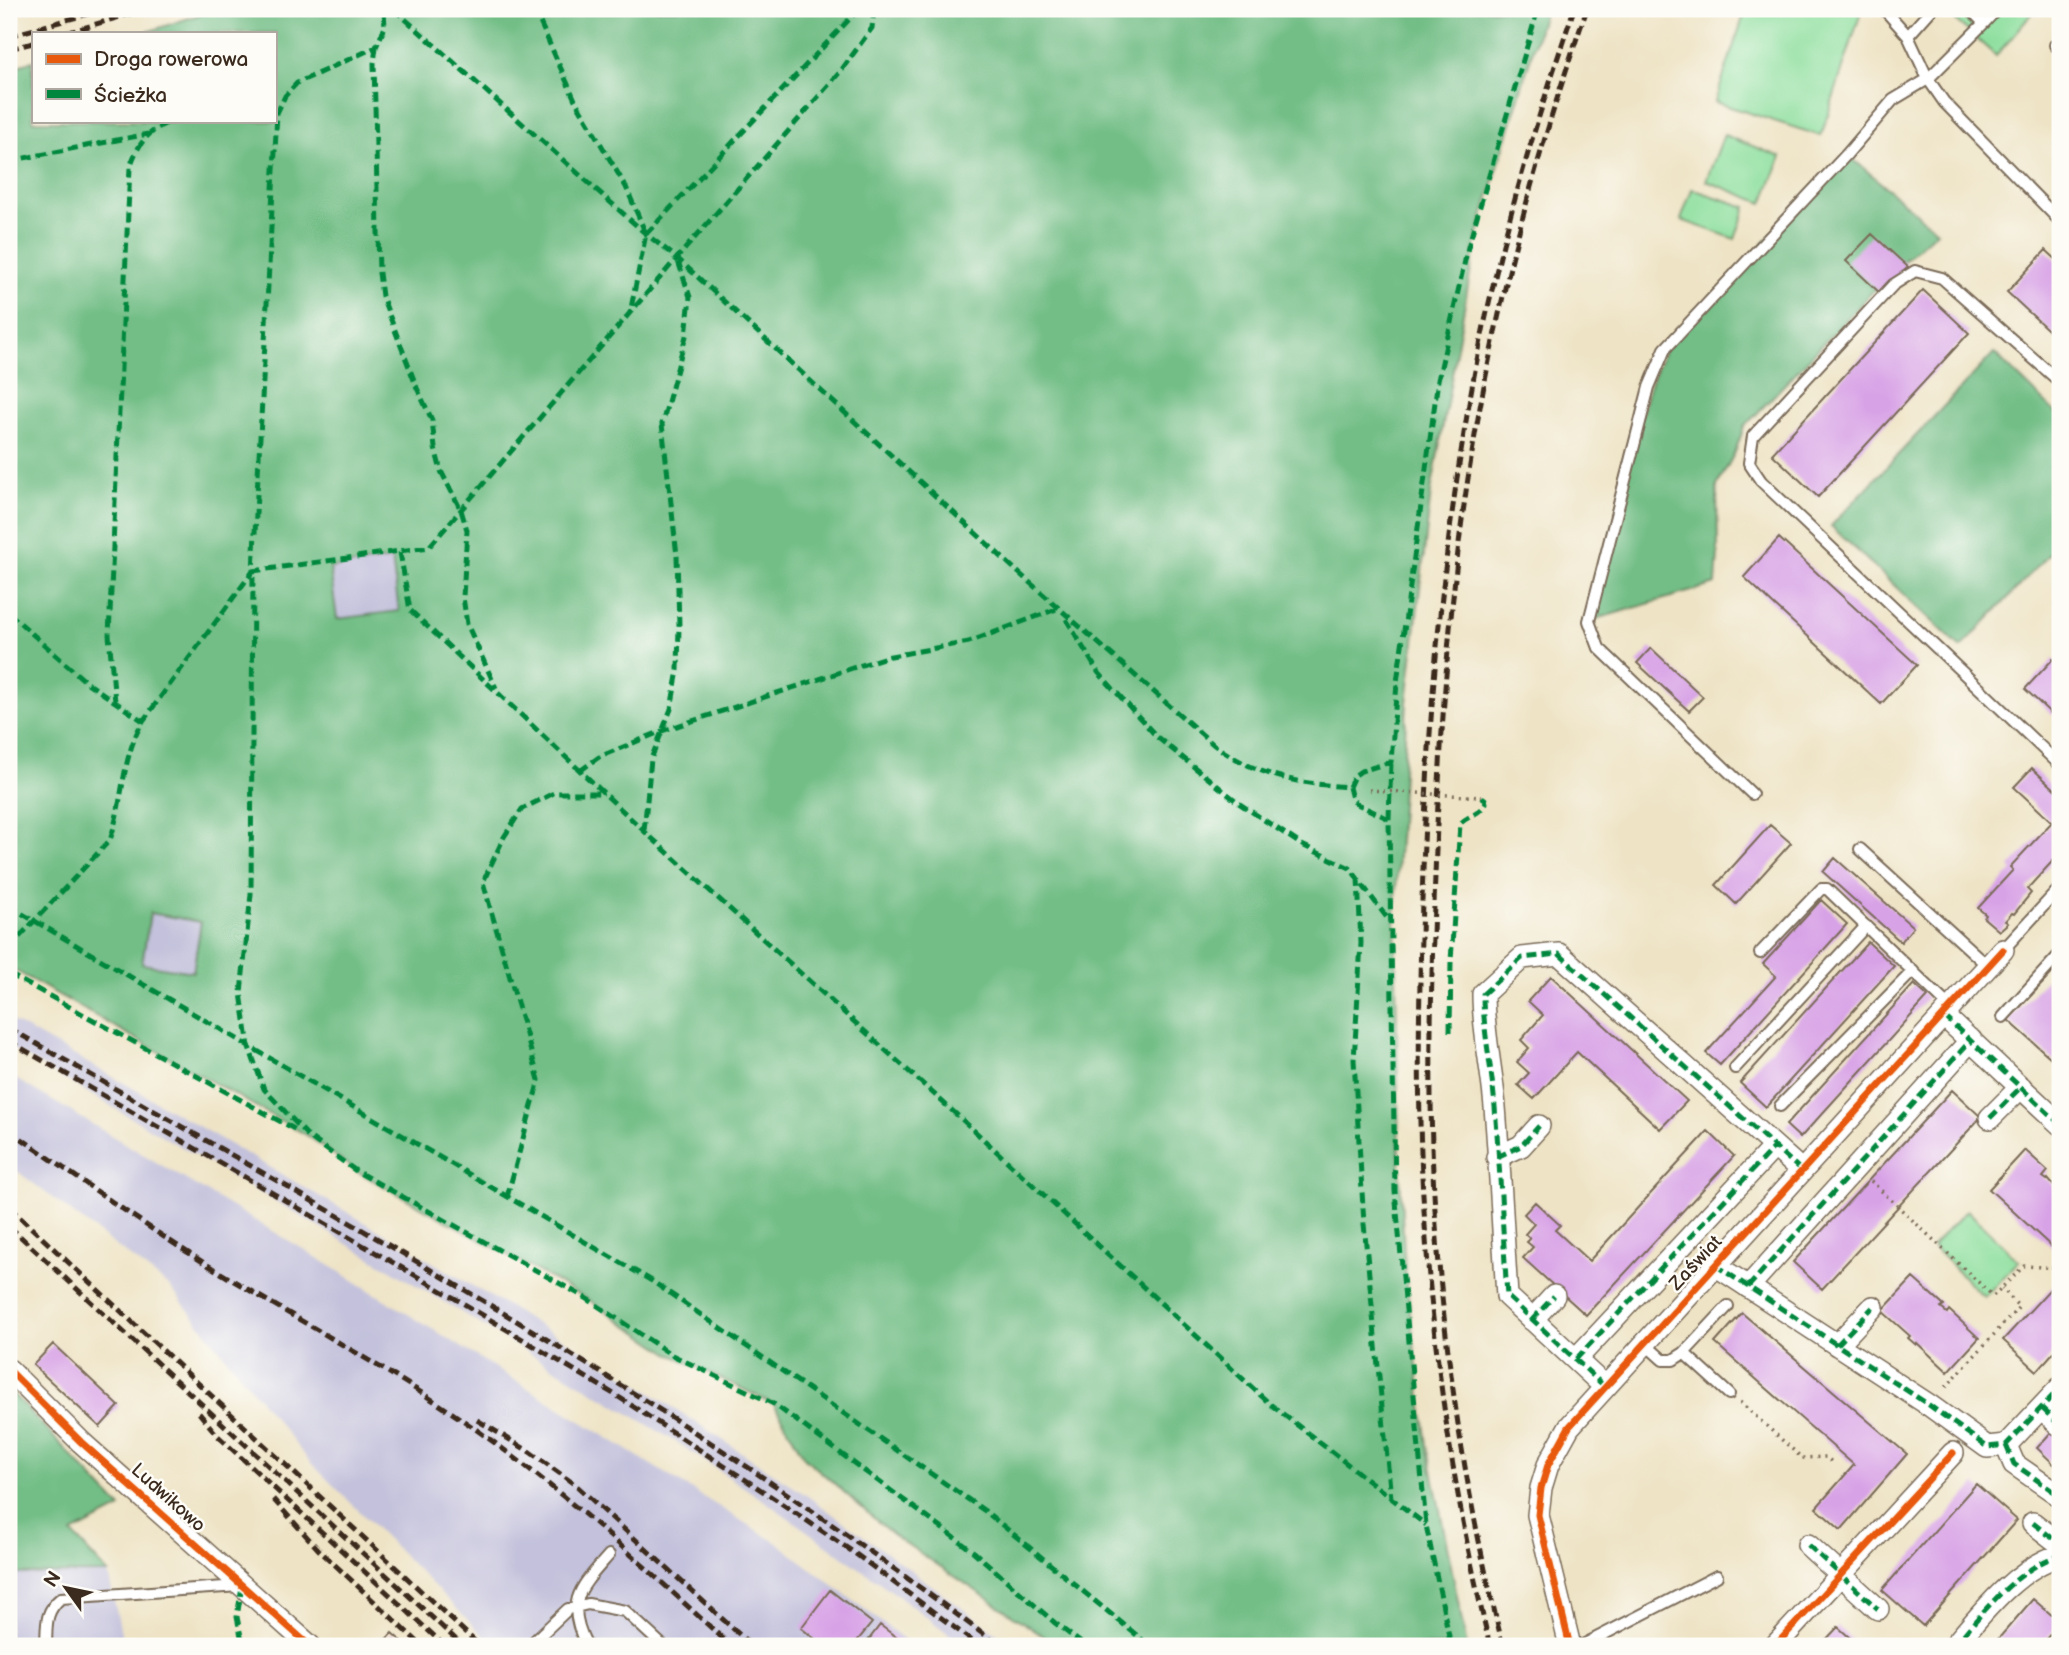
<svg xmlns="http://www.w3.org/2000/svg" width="2069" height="1655" font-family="'Balsamiq Sans',sans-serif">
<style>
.industrial{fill:#c3c1db}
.green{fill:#8edf9f;stroke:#64845e;stroke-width:2}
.forest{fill:#72be86;stroke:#567452;stroke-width:2;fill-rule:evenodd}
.building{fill:#d8a3e6}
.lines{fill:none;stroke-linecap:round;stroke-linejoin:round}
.service-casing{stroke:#7a6b58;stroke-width:14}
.minor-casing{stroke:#7a6b58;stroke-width:24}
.path{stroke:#7a6b58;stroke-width:3.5;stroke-dasharray:2 5;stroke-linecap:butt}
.service{stroke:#fff;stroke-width:10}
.minor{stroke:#fff;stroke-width:21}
.rail{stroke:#3b2a1e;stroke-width:5;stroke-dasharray:10 5;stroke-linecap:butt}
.path-bridge{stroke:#7a6b58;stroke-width:3.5;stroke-dasharray:2 5;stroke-linecap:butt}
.quiet{stroke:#00873e;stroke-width:5;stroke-dasharray:10 5;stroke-linecap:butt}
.cycleway-casing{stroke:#fdfcf7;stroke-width:11}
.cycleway{stroke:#e8590c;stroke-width:7}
.labels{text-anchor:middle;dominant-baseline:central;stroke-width:5;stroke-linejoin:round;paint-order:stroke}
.street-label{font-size:19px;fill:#3b2a1e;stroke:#fdfcf7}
</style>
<rect width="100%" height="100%" fill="#fdfcf7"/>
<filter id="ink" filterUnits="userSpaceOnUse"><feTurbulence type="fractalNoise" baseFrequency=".0143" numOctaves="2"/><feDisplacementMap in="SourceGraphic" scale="14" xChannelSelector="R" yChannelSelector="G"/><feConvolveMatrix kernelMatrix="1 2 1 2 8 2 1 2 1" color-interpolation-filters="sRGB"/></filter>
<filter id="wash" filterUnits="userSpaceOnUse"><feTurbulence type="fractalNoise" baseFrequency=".00686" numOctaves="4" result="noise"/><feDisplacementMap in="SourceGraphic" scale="28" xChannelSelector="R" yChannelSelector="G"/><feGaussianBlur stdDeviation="1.57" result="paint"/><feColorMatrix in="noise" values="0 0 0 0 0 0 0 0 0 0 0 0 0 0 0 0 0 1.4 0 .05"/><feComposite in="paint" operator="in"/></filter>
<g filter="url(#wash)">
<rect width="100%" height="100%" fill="#eee3c5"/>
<!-- industrial -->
<path class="industrial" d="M392,559L399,611L337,620L330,568Z
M151,913L202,921L193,972L142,964Z
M9,1019L136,1090L366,1223L627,1377L809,1497L922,1578L1013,1646H965L889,1589L766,1502L678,1443L321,1228L9,1047Z
M9,1075L303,1249L779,1544L913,1646H494L310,1462L170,1287L9,1165Z
M108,1573L124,1646H9V1574Z"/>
<!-- green -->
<path class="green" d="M1746,9H1862L1821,136L1715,102Z
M1943,9H2036L1996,56Z
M1724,135L1781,157L1763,203L1706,181Z
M1692,189L1746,207L1735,239L1681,220Z
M1967,1210L2019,1261L1984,1297L1932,1246Z"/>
<!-- forest -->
<path class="forest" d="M216,9H1545L1476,241L1431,492L1407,703L1395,908L1399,1156L1405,1270L1427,1445L1467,1646H1062L1052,1642L892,1534L804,1457L774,1404L672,1355L586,1298L356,1171L308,1136L9,967V69L33,61V121H275V33H144ZM392,559L399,611L337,619L330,568ZM150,913L201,922L193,972L142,964Z
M1847,154L1937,231L1890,273L1744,427L1735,452L1717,486L1718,553L1716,584L1589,621L1649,387L1665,349Z
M1994,353L2060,417V542L1961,648L1831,526Z
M9,1390L121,1508L72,1533L108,1573L9,1574Z"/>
<g id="blocks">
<!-- building -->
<path class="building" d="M1872,234L1908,267L1882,295L1846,261Z
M2046,250L2060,263V341L2007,292Z
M1923,290L1969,333L1818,497L1772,454Z
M1779,538L1917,665L1881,704L1744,577Z
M1651,648L1703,697L1689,711L1637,663Z
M2053,659L2060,666V722L2025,689Z
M2032,768L2060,794V853L2027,889L2031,893L2014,914L2012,913L2005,921L2008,923L1999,931L1984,918L1986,915L1978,908L2013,870L2010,867L2052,822L2014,787Z
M1770,825L1791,843L1736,904L1716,885Z
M1835,858L1913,927L1901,942L1823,872Z
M1821,900L1847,924L1720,1065L1706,1053L1776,976L1763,964Z
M1868,942L1894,966L1766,1107L1740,1083Z
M2060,965V1066L2008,1020Z
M1551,976L1687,1101L1660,1129L1577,1052L1534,1099L1518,1085L1529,1073L1517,1062L1529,1048L1521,1040L1543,1015L1528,1001Z
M1914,984L1928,997L1800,1138L1786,1125Z
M1952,1090L1981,1117L1822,1289L1793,1262Z
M1708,1131L1734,1156L1586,1315L1523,1258L1533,1247L1527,1242L1530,1239L1525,1234L1534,1224L1524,1214L1535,1202L1560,1225L1555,1230L1589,1261Z
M2025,1150L2048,1171L2043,1177L2047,1180L2048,1179L2060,1193V1240L2053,1248L1989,1189Z
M1913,1278L1944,1306L1941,1308L1947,1313L1949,1310L1979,1338L1948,1372L1917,1343L1916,1345L1908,1338L1910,1336L1882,1311Z
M2060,1278V1345L2037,1371L2003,1340Z
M1742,1313L1907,1454L1841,1530L1816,1508L1854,1465L1715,1343Z
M53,1344L119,1406L100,1427L33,1365Z
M2060,1422V1470L2037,1448Z
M1976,1484L2017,1520L1923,1626L1882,1590Z
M830,1590L872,1623L853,1646H824L801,1628Z
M2033,1599L2054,1617L2060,1610V1623L2040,1646H1992Z
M880,1625L908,1646H864Z
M1838,1627L1859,1646H1820Z
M392,1633L407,1646H380Z"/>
</g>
</g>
<g filter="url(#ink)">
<use href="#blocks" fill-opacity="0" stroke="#7a6b58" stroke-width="2"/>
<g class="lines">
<!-- service casing -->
<g class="service-casing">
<path id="service" d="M1884,9L1908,36
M1932,9L1908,36L1928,79L1944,102L2060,221
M1970,9L1984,23L1997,9
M2055,45L2060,50
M2060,382L1942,278L1915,271L1893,285L1753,436L1749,463L1761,481L2060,765
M1752,794L1599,648L1589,621L1649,387L1665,349L1847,154L1893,100L1928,79L1984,23
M1860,849L1989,967
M2003,950L2060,888
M1760,953L1821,889H1827L1951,1008
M2003,1017L2060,954
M1735,1068L1866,926
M1780,1106L1913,971
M1644,1343L1663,1360H1673L1684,1353L1728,1306
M1684,1353L1729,1394
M46,1646C47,1626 44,1612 61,1598L240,1586
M529,1646L568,1609L588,1604L625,1611L663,1646
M587,1646C564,1602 580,1588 609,1555
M1581,1646L1717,1576"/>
</g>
<!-- minor casing -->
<g class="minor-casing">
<path id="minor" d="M1944,1016L2060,1124
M1990,1118L2021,1087
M1497,1157L1521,1146L1539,1126
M1715,1265L1929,1405L1987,1447L2006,1445L2060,1388
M1748,1287L1971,1040
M1532,1320L1554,1296
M1837,1345L1873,1307
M1576,1359L1774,1147
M9,1370L81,1442L310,1646
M1604,1386L1507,1296C1503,1233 1500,1170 1495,1107C1492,1069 1483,1032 1483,994L1522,958L1559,954L1802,1171
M2042,1408L2058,1424
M2006,1445L2014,1464L2060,1496
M2033,1523L2060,1544L2058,1555
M1808,1545L1878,1609
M1570,1646L1538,1515L1541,1488L1548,1465L1569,1427L2003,950
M1775,1646L1953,1453
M1954,1646C1982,1613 2017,1568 2060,1555"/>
</g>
<!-- path -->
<path class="path" d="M1871,1181L1993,1296L2024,1266L2060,1268
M1946,1387L2019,1307L2002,1288
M1740,1402L1802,1458L1826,1457L1834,1464"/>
<!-- service -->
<use href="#service" class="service"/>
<!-- minor -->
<use href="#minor" class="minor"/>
<!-- rail -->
<path class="rail" d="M66,33L147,9
M9,36L106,9
M9,49L33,43
M9,1028C214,1146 422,1260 622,1386C752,1467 877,1554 999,1646
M9,1041L456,1299L617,1396L775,1499L853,1552L979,1646
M9,1130C74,1175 139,1222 206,1264C292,1317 381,1364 464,1421C560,1487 645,1567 731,1646
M9,1207L480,1646
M9,1226L463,1646
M199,1413L218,1436L445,1646
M477,1420L530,1452L577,1486L752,1646
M273,1499L319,1550L422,1646
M1490,1646C1455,1503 1433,1357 1424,1210C1417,1107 1419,1004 1422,901C1427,729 1441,557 1472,387C1495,258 1532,132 1574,9
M1503,1646C1467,1504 1444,1356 1435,1210C1428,1099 1431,987 1435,876C1439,762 1446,648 1460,535C1483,356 1527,179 1587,9"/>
<!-- path-bridge -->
<path class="path-bridge" d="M1369,790L1482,797"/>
<!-- quiet -->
<path class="quiet" d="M394,9L646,234L677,258L1019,573L1214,745C1260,777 1294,783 1349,787L1354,776L1361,771L1391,762L1397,682L1438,380L1468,247L1538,9
M534,9L575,100L626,187L646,234L630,313
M874,9L872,28L840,72L677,258L429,547L253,571L251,894L241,993L249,1047L264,1089L308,1136L356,1171L586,1298L672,1355L774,1404L974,1552L1055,1623L1085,1646
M376,47L374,63L379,273L382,296L417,388L432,420L435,448L441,471L461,510L467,530L463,597L467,624L496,688
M9,161L148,134
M646,234L859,9
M400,552L410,610L644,831L968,1125L1270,1404L1426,1525
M9,613L86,682L143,721
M1066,619L1098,672L1157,737L1240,804L1302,845L1350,868L1390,922
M115,702L109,635L130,167C139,142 147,132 171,121
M580,771L599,757L662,731L886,657L969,642L1059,608
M1349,787L1352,799L1357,804L1389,819L1395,1191L1426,1525L1451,1646
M1389,819L1391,762
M644,831L651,759L671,709L678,670L679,625L677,556L662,424L686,336L690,297L678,261
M1358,878L1361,943L1354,1060L1364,1224L1391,1498
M9,906L652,1281L985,1511L1150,1646
M9,948L110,840C124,799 121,759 143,721L253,571L277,113L285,96L297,83L376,47L385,27L384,9
M9,974L298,1131
M1944,1016L2060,1124
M1450,1032L1451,961L1460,824C1468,815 1480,815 1486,803L1485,799L1482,797
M1990,1118L2021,1087
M1497,1157L1521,1146L1539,1126
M507,1197L539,1080L483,882L504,837L522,809L554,793H604
M1715,1265L1929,1405L1987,1447L2006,1445L2060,1388
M1748,1287L1971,1040
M1532,1320L1554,1296
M1837,1345L1873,1307
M1576,1359L1774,1147
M1604,1386L1507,1296C1503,1233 1500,1170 1495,1107C1492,1069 1483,1032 1483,994L1522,958L1559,954L1802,1171
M2042,1408L2058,1424
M2006,1445L2014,1464L2060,1496
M2033,1523L2060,1544L2058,1555
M1808,1545L1878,1609
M242,1586L237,1617L243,1646
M1954,1646C1982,1613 2017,1568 2060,1555"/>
<!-- cycleway casing -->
<g class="cycleway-casing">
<path id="cycleway" d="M9,1370L81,1442L310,1646
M1570,1646L1538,1515L1541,1488L1548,1465L1569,1427L2003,950
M1775,1646L1953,1453"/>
</g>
<!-- cycleway -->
<use href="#cycleway" class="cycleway"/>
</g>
</g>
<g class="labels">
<!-- street labels -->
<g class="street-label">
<text transform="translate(1696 1263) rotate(-47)">Zaświat</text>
<text transform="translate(168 1498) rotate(42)">Ludwikowo</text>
</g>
</g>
<!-- margin -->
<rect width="2069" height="1655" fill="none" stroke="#fdfcf7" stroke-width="35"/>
<!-- legend -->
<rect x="32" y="32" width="245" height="91" fill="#fdfcf7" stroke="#afa8a0" stroke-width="2"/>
<rect x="46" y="54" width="35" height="10" fill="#e8590c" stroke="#afa8a0" stroke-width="2"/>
<text x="94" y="66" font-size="21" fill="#3b2a1e">Droga rowerowa</text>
<rect x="46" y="89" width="35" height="10" fill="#00873e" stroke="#afa8a0" stroke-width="2"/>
<text x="94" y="102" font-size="21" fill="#3b2a1e">Ścieżka</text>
<!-- north arrow -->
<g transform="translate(66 1588) rotate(303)" stroke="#fdfcf7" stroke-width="5" paint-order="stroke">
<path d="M0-5L12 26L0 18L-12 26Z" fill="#3b2a1e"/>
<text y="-10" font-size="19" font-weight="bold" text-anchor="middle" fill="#3b2a1e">N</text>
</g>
</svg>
